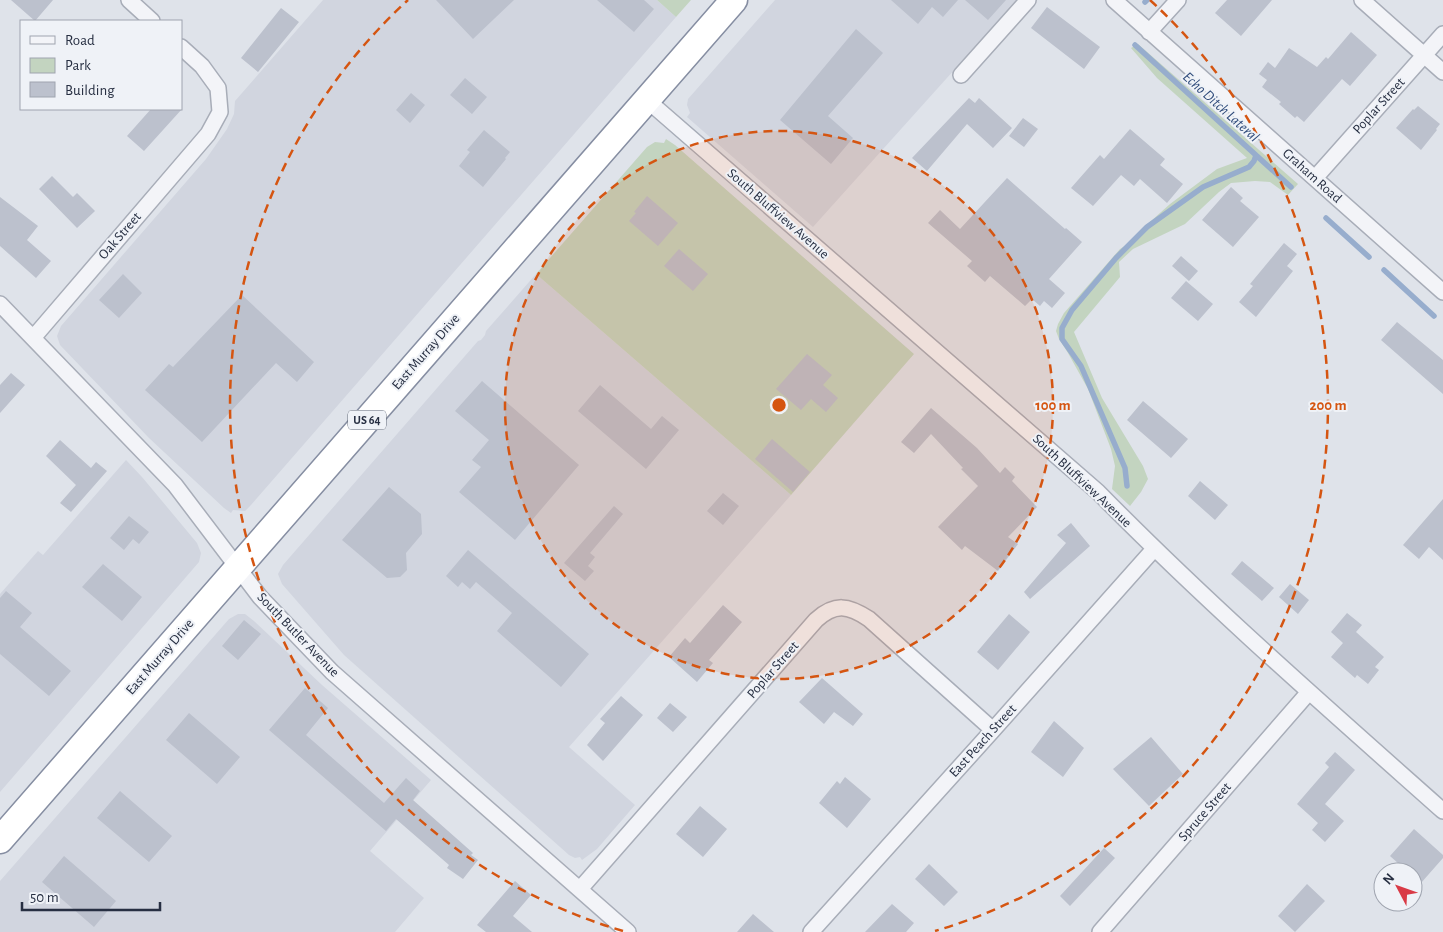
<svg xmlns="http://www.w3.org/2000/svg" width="1443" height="932" font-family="'Alegreya Sans',sans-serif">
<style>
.built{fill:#d1d5df}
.green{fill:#c3d4c0}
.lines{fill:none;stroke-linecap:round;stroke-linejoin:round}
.stream{stroke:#97adcd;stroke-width:5.5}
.building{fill:#bcc1cd}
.minor-casing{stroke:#a8adb8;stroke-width:18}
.trunk-casing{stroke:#868ea2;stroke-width:29}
.minor{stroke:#f3f4f8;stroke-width:15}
.trunk{stroke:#fff;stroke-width:26}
.ring{fill:none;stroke:#d55511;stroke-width:2.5;stroke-dasharray:9 6}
.labels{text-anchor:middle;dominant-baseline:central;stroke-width:4;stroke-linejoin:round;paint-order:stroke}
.shield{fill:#eff2f7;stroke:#636a78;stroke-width:1}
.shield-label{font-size:12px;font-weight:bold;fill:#272f42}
.street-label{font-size:14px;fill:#272f42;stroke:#eff2f7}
.water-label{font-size:15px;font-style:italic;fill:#2e4a7a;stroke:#eff2f7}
.centre{fill:#d55511;stroke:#eff2f7;stroke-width:2.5}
.ring-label{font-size:15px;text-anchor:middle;font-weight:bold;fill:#d55511;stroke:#eff2f7;stroke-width:4;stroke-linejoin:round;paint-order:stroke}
</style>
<rect width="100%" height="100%" fill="#dfe3ea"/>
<!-- built -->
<path class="built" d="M323,0H657L676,17L251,505L245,511L233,510L231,513L224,508L149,438L60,345L57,336L61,326L206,159L227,129L234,114L235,101Z
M775,0H1017L813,227L687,117L690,113L687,105L688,99Z
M536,274L791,495L569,747L635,805L597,849L582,860L580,857L575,858L569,855L344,655L282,584L278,574L283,565L478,341L481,340L485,335L486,331Z
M126,460L142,477L197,543L201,553L199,562L0,792V594L38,551L43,555Z
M238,614H245L254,621L322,685L431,780L370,851L424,898L395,932H0V881L229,619Z"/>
<!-- green -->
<path class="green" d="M657,0H691L676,17Z
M1138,44L1298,184L1288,195L1270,182L1255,181L1231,183L1219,192L1185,224L1133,249L1119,262L1120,277L1074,332L1102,398L1143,466L1148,479L1141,492L1130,506L1112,489L1115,466L1111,449L1088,389L1068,353L1059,339L1056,331L1058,324L1064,313L1120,249L1131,242L1141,230L1170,204L1217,169L1247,158L1157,78L1131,48Z
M666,139L675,145L914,354L791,495L536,274L647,147L655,142L664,143Z"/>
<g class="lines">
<!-- stream -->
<path class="stream" d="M1145,2L1147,0
M1135,45L1291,187
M1326,218L1369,257
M1384,270L1434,316
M1127,486L1125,468L1081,366L1062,339V328L1072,310L1116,258L1147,227L1203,187L1249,167L1254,161L1256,155"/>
</g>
<!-- building -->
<path class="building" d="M11,0H53L35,21Z
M436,0H514L473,39Z
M597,0H644L654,9L634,32Z
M891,0H958L943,17L932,7L918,24Z
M965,0H1006L988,20Z
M1227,0H1272L1241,36L1215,13Z
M1047,7L1100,47L1084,69L1031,28Z
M281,8L299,22L258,72L241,58Z
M856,29L883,53L828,116L853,138L831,164L780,120Z
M1351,32L1377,55L1350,86L1342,79L1304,122L1297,116L1295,118L1279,104L1281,102L1262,87L1267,80L1259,74L1268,62L1275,68L1289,48L1317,67L1326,57L1328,59Z
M465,78L487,97L472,114L450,95Z
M411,93L425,105L410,123L396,110Z
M969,98L975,103L979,98L1012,128L993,148L967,124L927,171L912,158Z
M1418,106L1440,124L1436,129L1437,130L1421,150L1396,128L1413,109L1414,110Z
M151,109H182L144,151L127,136Z
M1023,118L1038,129L1024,147L1009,136Z
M1130,129L1165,159L1160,165L1183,184L1167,203L1140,179L1134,186L1121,175L1093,206L1071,188L1100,155L1104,159Z
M484,130L510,152L505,158L506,159L483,187L459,166L470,152L467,150Z
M52,176L73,197L77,193L95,211L77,228L39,189Z
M1007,178L1065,229L1066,228L1082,242L1049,279L1065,293L1052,308L1044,301L1040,306L1032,299L1025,306L990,276L985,282L967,266L972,261L928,223L940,210L960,229Z
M1231,187L1243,198L1240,201L1259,217L1233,247L1202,220Z
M647,196L678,223L658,246L629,221L636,213L634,212Z
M0,197L38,226L27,240L51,261L36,278L0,246Z
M1284,243L1297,254L1287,266L1293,271L1256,317L1239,302L1253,286L1250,284Z
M679,249L708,274L693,291L664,266Z
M1181,256L1198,271L1189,281L1172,266Z
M123,274L142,293L119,318L99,300Z
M1186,281L1213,304L1198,321L1171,298Z
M242,295L314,362L297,382L276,363L202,442L145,390L169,364L173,367Z
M1397,322L1443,360V394L1381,340Z
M807,354L832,375L823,385L838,398L826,412L811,399L801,410L776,389Z
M11,373L25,385L0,413V385Z
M482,381L579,465L515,540L459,492L481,467L472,460L489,440L455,411Z
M600,385L651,429L662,416L679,430L646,469L578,411Z
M1143,401L1188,439L1171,458L1127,420Z
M931,408L977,448L1000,473L1005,467L1015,477L1012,481L1037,507L1008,537L1018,544L998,571L965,546L962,550L938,527L978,486L961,469L963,468L931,434L914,453L901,442Z
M772,439L810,472L793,492L755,459Z
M60,440L91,468L96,462L107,471L71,512L60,503L76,485L46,456Z
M1200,481L1228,505L1215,520L1188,496Z
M389,487L421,514L422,534L406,553L407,570L400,577L387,578L342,540Z
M723,493L739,506L723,525L707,511Z
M1443,499V560L1429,547L1419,559L1403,545Z
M614,506L623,514L590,553L595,557L588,566L594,571L585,581L564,563Z
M129,516L149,532L139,544L133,539L124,550L110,538Z
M1071,523L1090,546L1030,599L1024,592L1066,543L1057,535Z
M468,550L589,654L561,687L497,631L512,613L476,582L470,589L462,582L458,587L446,576Z
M1242,561L1274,588L1262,601L1231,574Z
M103,564L142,597L122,621L82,587Z
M1290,584L1309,600L1298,614L1279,597Z
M6,591L32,613L20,627L71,671L49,696L0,654V598Z
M723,605L742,622L709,660L713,663L697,682L669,657L685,638L690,643Z
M1347,613L1362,625L1356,632L1384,657L1375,667L1379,670L1368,684L1357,675L1355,678L1331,657L1343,643L1331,632Z
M1009,614L1030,632L998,670L977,652Z
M244,620L261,634L238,660L222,646Z
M822,678L863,714L853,726L834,712L824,724L799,702Z
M305,688L328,708L306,735L384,803L406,778L420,791L413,800L473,853L471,855L478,860L463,879L447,868L449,865L396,819L386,831L269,730Z
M621,696L643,715L603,761L587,745L605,723L600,719Z
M670,703L687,717L673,732L657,718Z
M189,713L240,757L217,784L166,740Z
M1054,721L1084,748L1063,777L1031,752Z
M1151,737L1183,774L1149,806L1113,769Z
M1335,752L1355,770L1325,804L1344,821L1325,842L1312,830L1318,823L1297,804L1329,767L1325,763Z
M845,777L871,799L847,828L819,803L837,781L840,784Z
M120,791L172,836L149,862L97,818Z
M700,806L727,829L703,857L676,834Z
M1414,829L1443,855V858L1421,883L1413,876V872H1408L1390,856Z
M1104,848L1115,858L1070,906L1060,896Z
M64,856L116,901L94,927L42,882Z
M929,864L958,892L944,906L915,879Z
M515,881L531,895L513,916L532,932H486L477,925Z
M1307,884L1325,901L1295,932L1278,916Z
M892,904L914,923L906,932H865Z
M753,914L774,932H737Z"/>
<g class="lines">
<!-- minor casing -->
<g class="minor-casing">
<path id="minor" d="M129,0L152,21
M1114,0L1443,292
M1362,0L1443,72
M1149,32L1178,0
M961,75L1028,0
M647,100L1098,492C1208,604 1326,707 1443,811
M1315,178L1443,34
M0,304L175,485L260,597L332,672L628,932
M33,338L208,134L220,112L218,88L202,66L181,47
M580,889L816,620C835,603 848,605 869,619L993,730
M811,932L993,730L1154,549
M1100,932L1309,692"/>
</g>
<!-- trunk casing -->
<g class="trunk-casing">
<path id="trunk" d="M0,840L734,0"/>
</g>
<!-- minor -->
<use href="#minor" class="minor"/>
<!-- trunk -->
<use href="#trunk" class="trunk"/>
</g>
<!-- distance rings -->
<circle cx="779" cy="405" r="274" fill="#d55511" fill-opacity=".12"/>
<g class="ring">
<circle cx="779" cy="405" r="274"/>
<path d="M623 931A549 549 0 0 1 408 0M1150 0A549 549 0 0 1 935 931"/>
</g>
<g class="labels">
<!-- shield labels -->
<rect class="shield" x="348" y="410.5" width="38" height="19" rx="4"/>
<g class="shield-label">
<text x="367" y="420">US 64</text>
</g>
<!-- street labels -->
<g class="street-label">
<text transform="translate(1379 106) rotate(-48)">Poplar Street</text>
<text transform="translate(1312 176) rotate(42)">Graham Road</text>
<text transform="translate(778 214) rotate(41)">South Bluffview Avenue</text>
<text transform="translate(120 236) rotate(-49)">Oak Street</text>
<text transform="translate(426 352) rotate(-49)">East Murray Drive</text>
<text transform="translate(1082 481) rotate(43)">South Bluffview Avenue</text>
<text transform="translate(298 635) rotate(46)">South Butler Avenue</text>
<text transform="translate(160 657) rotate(-49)">East Murray Drive</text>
<text transform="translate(773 670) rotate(-49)">Poplar Street</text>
<text transform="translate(983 741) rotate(-48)">East Peach Street</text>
<text transform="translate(1205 812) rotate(-49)">Spruce Street</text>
</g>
<!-- water labels -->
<g class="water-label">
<text transform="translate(1221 107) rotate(42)">Echo Ditch Lateral</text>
</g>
</g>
<circle cx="779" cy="405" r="8" class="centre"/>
<g class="ring-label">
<text x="1053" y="410">100 m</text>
<text x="1328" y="410">200 m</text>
</g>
<!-- legend -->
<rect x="20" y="20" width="162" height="90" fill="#eff2f7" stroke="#9fa4af"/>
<rect x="30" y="36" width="25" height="8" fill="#f3f4f8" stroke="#9fa4af"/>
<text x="65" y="45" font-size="15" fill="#272f42">Road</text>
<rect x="30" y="58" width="25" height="15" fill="#c3d4c0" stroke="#9fa4af"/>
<text x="65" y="70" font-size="15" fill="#272f42">Park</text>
<rect x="30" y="82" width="25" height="15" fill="#bcc1cd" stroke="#9fa4af"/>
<text x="65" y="95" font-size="15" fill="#272f42">Building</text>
<!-- north arrow -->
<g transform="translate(1398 887) rotate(311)"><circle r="24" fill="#eff2f7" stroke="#9fa4af"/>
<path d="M0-4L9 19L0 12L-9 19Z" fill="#d93a46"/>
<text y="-8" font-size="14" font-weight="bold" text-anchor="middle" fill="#272f42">N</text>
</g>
<!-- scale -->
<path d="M22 902v8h138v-8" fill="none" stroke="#272f42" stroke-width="2.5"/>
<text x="30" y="902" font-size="15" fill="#272f42" stroke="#eff2f7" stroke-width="4" paint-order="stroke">50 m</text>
</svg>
